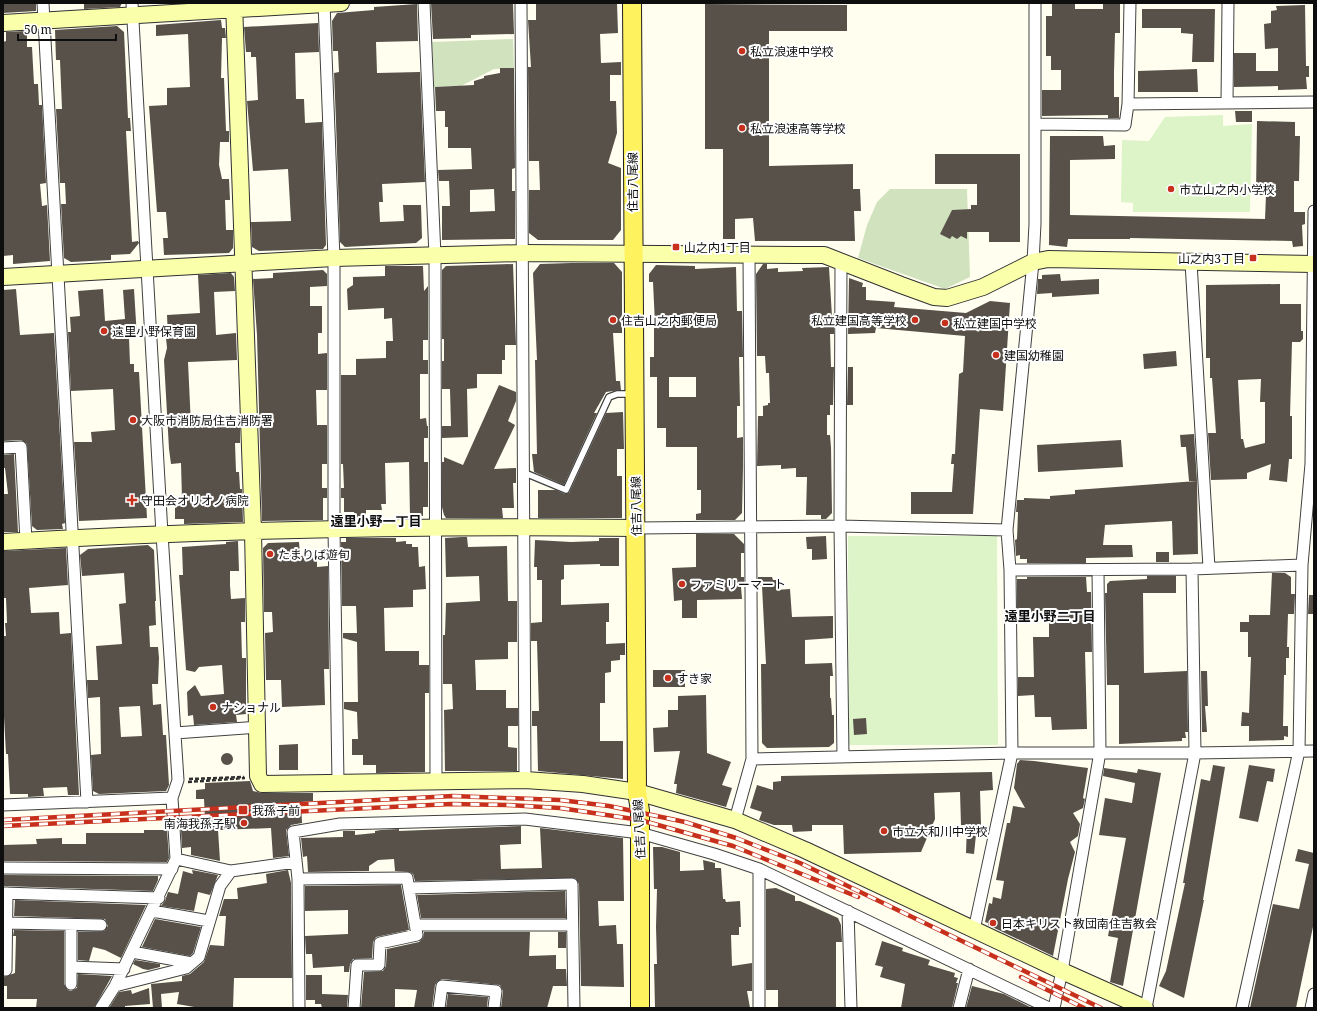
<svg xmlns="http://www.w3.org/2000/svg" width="1317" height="1011" font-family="'Noto Serif','Noto Sans JP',serif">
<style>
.cemetery{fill:#d1e3be}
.pitch{fill:#ddf3c8}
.building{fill:#575149;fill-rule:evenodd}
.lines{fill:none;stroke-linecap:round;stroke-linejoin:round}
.lane-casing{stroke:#414141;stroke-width:8}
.street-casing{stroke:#414141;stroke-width:13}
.secondary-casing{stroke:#303030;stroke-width:18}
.primary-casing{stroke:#1f1f1f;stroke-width:20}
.path{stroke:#303030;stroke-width:2.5;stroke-dasharray:4 2;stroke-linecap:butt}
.lane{stroke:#fff;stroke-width:5.5}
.street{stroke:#fff;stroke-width:11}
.secondary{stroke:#faffaa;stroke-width:16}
.primary{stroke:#fff25f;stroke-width:18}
.rail-casing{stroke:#c7301c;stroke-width:4.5}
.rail{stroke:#fff;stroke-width:3;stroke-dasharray:9;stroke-linecap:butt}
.poi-dot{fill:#c7301c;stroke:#fff;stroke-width:1.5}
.labels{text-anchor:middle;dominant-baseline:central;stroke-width:4;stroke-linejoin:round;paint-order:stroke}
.poi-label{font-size:12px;fill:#0e0e0e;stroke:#fff;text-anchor:start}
.street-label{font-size:12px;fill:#0e0e0e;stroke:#fff}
.neighbourhood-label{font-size:13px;font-weight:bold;fill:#0e0e0e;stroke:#fff}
</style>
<rect width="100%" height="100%" fill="#fffeef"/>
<!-- cemetery -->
<path class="cemetery" d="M513,39L514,68L494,69L461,86L434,87L432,42Z
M890,189H967L970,277L945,289L858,258L867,225L877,202Z"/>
<!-- pitch -->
<path class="pitch" d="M1223,115V126L1252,124L1250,212H1133V203L1121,202L1122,140L1149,141L1165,117Z
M848,536H997L998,745H849Z"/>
<!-- building -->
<path class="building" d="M3,3H36V11L3,13Z
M84,3H122L120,7L84,9Z
M431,3H513L514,34L471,35V38L433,39Z
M536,3H617L618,33L600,34L601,63L621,62V75H610V101H616L617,133L608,163L621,168V230L613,240H538L529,233V190H540L539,161H529L528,67H531L528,20H536Z
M1052,3H1075V9H1103V3H1120V33H1115L1114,72V97H1119V118H1108V115L1042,116V90H1061V70H1051V56H1046V16H1052Z
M417,4L418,41L376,42L377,73L420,72L425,182L382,184L383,202H379L380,222L404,221L403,205H421L422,238L416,243L345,247L340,242L336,122L334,73L339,72L338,51H333L332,21L337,13L374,10V7Z
M705,4L847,5V31H769V166L853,164V189H860L861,211H854L855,241H755L753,218L735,219V239H723V149H705Z
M1305,5L1306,66H1309V77H1306L1307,89L1278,90V86L1234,87V53H1256V71H1278V48L1265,49L1264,24L1271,23V11L1277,10L1276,6Z
M1142,9H1215L1214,62H1192L1193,34L1181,33V28H1142Z
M221,20L222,28H225L226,38H222L221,78H224L226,131H229V142H220L219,165L222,179H229L230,200H225L226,230H233V248L229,253L164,255L163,238H168L166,212H157L149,106L167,105V88L190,87L188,34L156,36V25Z
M318,23L319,52L295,53L296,99H304L305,123L322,122L326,245L323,249L259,251L252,247L251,222L291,221L288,169L253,171L247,101L258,100L256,57H251V52H246L244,27Z
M117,26L124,32L128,118H130L131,131H126L132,242L138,241L139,243L130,254L111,255V260L71,262L64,258L61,204H66L65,183H60L56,109H62L60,60H56L55,30Z
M27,31V47H32L34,84H38L39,105H42L46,183L40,184L42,206L47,205L50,261L13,264V255L3,256V42L6,41V32Z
M500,68H514L515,168L512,169V191H515V239L442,240V206H450L449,181H439L438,170L472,169L471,148H448V127H445V111H436L435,87L474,85V81L484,78V76L500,73ZM494,189L495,211L470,212V190Z
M1197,69L1198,92H1138V71Z
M1235,111H1252V122H1236Z
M1257,121L1295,122V136H1300L1299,181H1294V212H1305V224L1302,225L1303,246L1293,247L1292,241L1130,238V239H1068L1067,247L1049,245L1050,136H1103L1104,146L1115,145V159L1070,160V215L1265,219L1266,195H1256Z
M935,154H1020V242H989V232H967V239L961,236L957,239L952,236L950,239L940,234L952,210L971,209V205H977V184H935Z
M571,263H614L622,272V333H613L616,381H620L621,390L606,392L594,413H597L564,485L534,472L532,454H537L535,360H537L533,273L540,264Z
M513,264L516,345H505V360H502V374H477V388L467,389L468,437L442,438V426H451L450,389H442V361H444V339H442V270L446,266Z
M763,264H767V269L778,268V272L803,271L802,268L829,267L832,317L834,313V334H830L831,367H834L833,405H830V415H827V435H830L831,448L832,513L826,519H821V515H806L807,477H796V468L781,469V465L757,466L758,416H763V406L768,405V403H770L769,373H766L765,356H757L756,274Z
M656,265L695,266V269L736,267L737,311H742L743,357H739L740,406H737V438L743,437V467L742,513L735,520H696V514L701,513V490H697V447H666V428H657V377H650V357H654V324H655L653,282H649V274ZM669,377H696V397H669Z
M385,266H423L424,291L428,286V340H423V360H428V374H420V419L426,418L427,426H428V438H424V462H428V507H423V516H410L409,462L385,463L386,504H381L382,510H366V519H355L354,512H344V498H341V488H344L343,464H341V375H356V359L386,358V341H393L392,318L384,319V308L348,310L347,289L353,285V277L385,276Z
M323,270L327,274V286L310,287V306H322V333H318V354L327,353V390H316L317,425H327V464H322V488H327V498H323V520L262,521L257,335L253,279L273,278V273Z
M231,273L234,277L235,291L214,292L216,335L236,333L237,360L188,362L191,426L240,424V443H235L236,472H239L240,489H242L243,522L184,524V519H175V499H182L181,463L171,464L169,449L164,360L167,348L166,338L168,337L167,315L200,313L198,275Z
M1060,274L1061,281L1099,279V294L1052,297V293L1037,294L1038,279H1042V275Z
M849,278L863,283L862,287H866V300L895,302L894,307L966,313L990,301L1010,303L1003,411L980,409L973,514H911V492H952L954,464H951L952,454H955L959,374L963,372L965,336L876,328L875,333L848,334Z
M1280,284V304H1301V331H1303V339L1300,342H1292L1290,416H1292V459H1289L1287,482L1269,480L1271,464L1247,473V479L1211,480L1208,433H1216L1212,378H1210V358H1206V285ZM1261,379L1260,402H1265V443L1245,448L1243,439H1241L1238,380Z
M16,289L20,335L54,333L65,523L62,524L63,529L37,530L32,526L27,444L21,440L3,441V290Z
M103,289L105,321L125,319L123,290L134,289L137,338H129L130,364H134V372H139L147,518L79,521L74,442H92L91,432L115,430L113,389L71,391L68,332H71L70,317L80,316L78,291Z
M1176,351L1177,366L1144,369L1143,354Z
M848,367H853V405H847Z
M499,385L516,392V401L508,421L515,425L494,469L516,468V483H513L514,508H502L503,518H446L444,515L442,507V462H444V457L463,465Z
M623,412L624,449H617V476H622V518H538V490H556L565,494L569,493L606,413Z
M1194,434L1197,481H1189L1186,447H1181L1180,435Z
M1121,440L1123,467L1038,472L1037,445Z
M14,454L18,532H3V494H8L5,468H3V455Z
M1197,481L1198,554L1173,555L1172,521L1105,525L1103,545H1132L1133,557L1086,558V563H1027V559H1020V555L1016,556L1015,540L1017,539L1018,512H1016L1017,500H1024V498L1050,499V496L1075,494V490Z
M696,534H734L744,544V553H741V577H744V587H741L742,599L697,600V618H682V600L674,601L672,568L696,567Z
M826,536L827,559L812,560V549H807L806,537Z
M462,537H467L468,547L507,546L508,601H517V642H508V659L475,660L476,685V690H506V708H518V726H508V747L517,748V771H445L444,710L453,709L452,684H443V635H445L446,603L480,601L479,576L446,577L445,538Z
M346,538H396V542L406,541V544H412V547H418L419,567L425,566L426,589L413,590V607L384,608L385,651H419V665H429V693H425V772L376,773V765H363V755H352V739H358L357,712L344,709V702H358L357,642L343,638V633H357L356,606H342L341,542H346Z
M599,538H619V566H600V564L564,565V579L561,580V605L609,603V622H606V644L625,643V655H620V660L611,661V672L605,673V703H600V741H623V779L538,771L537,726H532V711H539L537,641H531V623L542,622V580H537V567H534L535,540L571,542L599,541Z
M238,541L239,571H230V585L231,599L245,598V622H241L242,658H246V714L236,715L237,722L194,725L193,715L188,716L187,692L195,685L201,696L224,694L222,665L199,667L195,672L186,670L179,575H183L182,547L226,544V542Z
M299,542L300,556L317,555V567L328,566L329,669H324L325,705L282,707L281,680H266L265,633L273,632L272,612H264L263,548L268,543Z
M148,545L154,550L156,601H155L156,625L149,626L150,647H158L159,658L158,684H152L153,705L161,704L163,735H166L169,785L166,791L99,794L93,791L91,755L101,754L100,697L88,698L87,680H98L96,646L122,644L119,604L126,603L124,573L82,576L80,555L88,549ZM140,706L142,736L121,737L119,707Z
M66,548L68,585L29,588L31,613L59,612L60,634L71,633L79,795H68L67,787L43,788L44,796L28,797V794H10L8,754H6L3,698V636H6L5,623H7L6,598H3V551Z
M1156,552H1169V562H1156Z
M1272,573H1285L1291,577V594H1295L1294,614H1288L1287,647H1289V658H1286V675H1284L1283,726H1288V737L1284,736V740L1249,741V726H1241L1242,712L1249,713L1251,657H1248V632H1240V622H1249V615H1270Z
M1147,576H1176V593H1143L1144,673L1187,671L1188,732H1185L1186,738H1182V741L1119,744V685H1107L1105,593H1107V584L1110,581L1147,579Z
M758,577H772L773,580H777L776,590L790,589L792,617L833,616V638L805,640V664L832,663L833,676H830V698H831L832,715H834V743L829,747L767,748L762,743L761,664H766L762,586H758Z
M1027,577H1086L1087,592H1091L1092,652H1085L1087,729L1052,730L1051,717H1035L1034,695L1018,696V677H1034L1033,637H1049V614H1017V579H1027Z
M1309,595H1314V614H1308Z
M653,670H685V687H653Z
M1201,671H1207L1208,706H1205L1207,732H1202Z
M706,695L707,753L731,762L722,785L732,788L726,807L676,793L677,784H674L680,751L654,752L653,728L668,727V710H678V696Z
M866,718L867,734L854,735L853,719Z
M298,744V770H279V745Z
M221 759a6 6 0 1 1 12 0a6 6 0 1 1-12 0Z
M1020,760L1034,761L1088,768L1083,798L1085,799L1083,808L1073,813L1080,824L1078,836L1070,842L1075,852L1068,879L1053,956L988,925V923L985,922L989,903L992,904L993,897L1001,899L1004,881L996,880L1007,823H1010L1013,806L1025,808L1014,788L1017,764Z
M1213,765L1225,767L1203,900H1204L1184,998L1159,986L1166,971L1185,883H1183L1201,779L1210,781Z
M1249,765L1275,769L1273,782L1267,781L1258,822L1239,818Z
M1104,768L1137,773L1138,769L1161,773L1123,986L1110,982L1118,938L1108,936L1126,838L1099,835L1105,798L1132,803L1135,783L1103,776Z
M992,772L993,790L980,791L981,825H977L974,854L966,853L967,825H961L960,792L934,793L935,819L921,852L844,854L843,825H812V831L793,832L792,825H774L759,820L762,812L750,808L757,785L773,790V782L781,781V776Z
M250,781L253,791L262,793H313V801L301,802L302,823L291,825L286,830L289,856L273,858L271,828L218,830L220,861L191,855V847L182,848L181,830H186V820L205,819L204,799H196V790L205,789V783Z
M521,826V844L500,845L501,869L542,868L540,828L623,838L624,901H598L599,926L616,925L617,944H623L624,987L581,986L579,884L575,878L415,881L413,874L410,872L395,871L394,859L378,860L369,866V871L308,872L307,856L303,857L301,838L343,837V831H355V835L375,833V831L381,830L399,829V831Z
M144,830H167L169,858L167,862L3,861V845L37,844L36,839L62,838V844H86V833H144Z
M653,847H662L680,852V871L704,870L703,860L715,863V868H721L723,899H725L726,902L740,901L741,927H739V935H731L732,966L752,963V991H747L750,1008H655L654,964H657L656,927L657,889H654Z
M1298,849L1314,853V922L1296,1008H1250L1273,904L1299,909L1309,864L1295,861Z
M192,870L218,875L210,895L198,892L194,911L161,906L165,901L168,892L178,894L183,871L193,874Z
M288,870L291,883L292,978H234L233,1008H200L177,1004L179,992L161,994L162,1008H153L151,984L182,981V976L190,974L204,962L210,945L224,946L226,916H219L224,899H238L237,888L267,883L266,874Z
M3,875L158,876V880L153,891L3,886Z
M401,885L409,930L376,937L373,942L372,958L353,959L350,964L349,972H344V966L313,968L312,954H306L305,936L348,934V910L305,911V886Z
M776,888L795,896V901H800L838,918L841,925L842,942H836V1008H778V990H766V889Z
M565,891L566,918H421L417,895Z
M15,900L146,905L121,958L105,950L93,947L89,961L78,960V932L104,931L108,926L105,919L14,916Z
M155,919L201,927L193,953L190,956L142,947Z
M14,930L64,931V984L68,990L71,991L77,988L78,974L112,976L94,1008H36L37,999H7V986H3V977L15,973L16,936H13Z
M424,932H530L529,956L556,955V969H566L567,986H553L547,1008H501L503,991L500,985L442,979L437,982L435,985L432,1008H414L417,990L395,989V1008H361L364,972L383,971L386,966L387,949L419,942L423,938Z
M558,932H566V948H558Z
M882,941L903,948L902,951L930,960L928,965L955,973L954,977L958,978L956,983H958L952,1008H901L905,984L880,977L883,967L875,965Z
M135,960L160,964V967L148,970L143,969L133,964Z
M306,975H322V994L348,995L347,1008H322L321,1004H315V1000H306Z
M972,986L1004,994L1032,1008H966Z
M149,988L150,1004L125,1006V1008H109L119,992L131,990L132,994Z
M448,994L488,997L487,1008H446Z"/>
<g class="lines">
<!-- lane casing -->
<g class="lane-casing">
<path id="lane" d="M525,473L566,490L609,397L617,394H632"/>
</g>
<!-- street casing -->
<g class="street-casing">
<path id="street" d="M43,3L87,802
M324,3L334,258V529L338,782
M424,3L435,256L436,780
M521,3L525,780
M1227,103L1228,3
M1128,104L1314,102
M1035,124L1125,125L1128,104L1130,3
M841,262L840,526L843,756
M1191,262L1209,568
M3,448L21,447L26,541
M637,528L840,526L1007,530
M1010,570L1192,569L1302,565
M175,733L258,727
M752,759L1012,753H1195L1314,751
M3,805L172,798
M735,820L752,759L749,254
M176,859L231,871L296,862
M3,868L172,869
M759,869L1049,1008
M298,879L407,878L417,935L380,943L379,965H357L354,1008
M409,888L572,884L574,1008
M3,893L159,898
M152,911L209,921
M848,911L851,1008
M6,923L101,925
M71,925V984
M415,925H572
M974,930L1012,753L1010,570L1007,530L1033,262L1035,224V3
M132,952L192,963
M71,967L124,969
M3,970H6L7,893
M115,986L186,968L199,957L220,886L231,871
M101,1008L115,986L176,859L172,798L178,780L162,534L132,3
M299,1008L298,879L293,832L340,824L525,819L640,833L714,854L759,869V1008
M439,1008L442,986L496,991L494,1008
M959,1008L969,969
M1054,1008L1062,971L1100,752L1098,570
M1146,1008L1195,753L1192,569
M1242,1008L1299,751L1302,565L1311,464L1314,211
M1311,1008L1314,994"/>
</g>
<!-- secondary casing -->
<g class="secondary-casing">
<path id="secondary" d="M234,3L253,531L258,776L262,784L525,780L583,784L637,792L735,820L805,850L1062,971L1145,1008
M3,23L341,3
M3,277L334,258L523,253L796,255H824L901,285L934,297L947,298L983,287L1033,262L1048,259L1314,264
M3,542C214,530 425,525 637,528"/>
</g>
<!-- primary casing -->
<g class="primary-casing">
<path id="primary" d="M632,3C632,266 637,529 637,792L640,811V1008"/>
</g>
<!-- path -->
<path class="path" d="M189,779L244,777
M188,782L245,778"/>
<!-- lane -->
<use href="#lane" class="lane"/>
<!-- street -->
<use href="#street" class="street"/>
<!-- secondary -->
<use href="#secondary" class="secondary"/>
<!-- primary -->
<use href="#primary" class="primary"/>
<!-- rail casing -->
<g class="rail-casing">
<path id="rail" d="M3,820L453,796L560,800L609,806L685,822L736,838L800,863L1101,1008
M3,826L451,804L507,805L560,808L640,820L733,846L858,897
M1021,977L1084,1008"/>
</g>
<!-- rail -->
<use href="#rail" class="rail"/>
</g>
<!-- markers -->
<g class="poi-dot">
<circle cx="742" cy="51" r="4"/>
<circle cx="742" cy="128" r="4"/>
<circle cx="1171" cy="189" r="4"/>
<rect x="672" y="243" width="8" height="8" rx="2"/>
<rect x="1249" y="254" width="8" height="8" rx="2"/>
<circle cx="613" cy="320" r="4"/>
<circle cx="915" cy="320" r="4"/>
<circle cx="945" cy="323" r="4"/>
<circle cx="104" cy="331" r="4"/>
<circle cx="996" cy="355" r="4"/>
<circle cx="133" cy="420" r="4"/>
<path d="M130 494h4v4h4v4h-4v4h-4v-4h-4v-4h4z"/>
<circle cx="270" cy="554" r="4"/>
<circle cx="682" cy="584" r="4"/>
<circle cx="668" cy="678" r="4"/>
<circle cx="213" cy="707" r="4"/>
<rect x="238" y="805" width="10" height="10" rx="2"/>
<circle cx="244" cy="823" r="4"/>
<circle cx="884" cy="831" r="4"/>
<circle cx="993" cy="923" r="4"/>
</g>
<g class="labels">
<!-- poi labels -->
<g class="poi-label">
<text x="750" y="51">私立浪速中学校</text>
<text x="750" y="128">私立浪速高等学校</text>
<text x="1179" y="189">市立山之内小学校</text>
<text x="684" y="247">山之内1丁目</text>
<text x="1245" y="258" text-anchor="end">山之内3丁目</text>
<text x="621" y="320">住吉山之内郵便局</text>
<text x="907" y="320" text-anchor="end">私立建国高等学校</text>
<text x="953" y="323">私立建国中学校</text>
<text x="112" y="331">遠里小野保育園</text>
<text x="1004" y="355">建国幼稚園</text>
<text x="141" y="420">大阪市消防局住吉消防署</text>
<text x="141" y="500">守田会オリオノ病院</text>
<text x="278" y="554">たまりば遊旬</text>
<text x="690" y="584">ファミリーマート</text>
<text x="676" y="678">すき家</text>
<text x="221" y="707">ナショナル</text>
<text x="252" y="810">我孫子前</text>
<text x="236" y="823" text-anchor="end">南海我孫子駅</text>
<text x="892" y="831">市立大和川中学校</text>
<text x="1001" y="923">日本キリスト教団南住吉教会</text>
</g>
<!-- street labels -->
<g class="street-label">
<text transform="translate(632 182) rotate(-90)">住吉八尾線</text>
<text transform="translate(636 506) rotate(-91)">住吉八尾線</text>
<text transform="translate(639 829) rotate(-93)">住吉八尾線</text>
</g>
<!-- neighbourhood labels -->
<g class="neighbourhood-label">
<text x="376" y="521">遠里小野一丁目</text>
<text x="1050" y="616">遠里小野二丁目</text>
</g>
</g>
<!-- border -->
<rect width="1317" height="1011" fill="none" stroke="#0e0e0e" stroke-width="8"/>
<!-- scale -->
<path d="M18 34v6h98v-6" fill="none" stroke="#0e0e0e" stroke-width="2"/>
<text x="24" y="34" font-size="12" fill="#0e0e0e" stroke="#ffffff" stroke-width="3" paint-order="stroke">50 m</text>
</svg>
